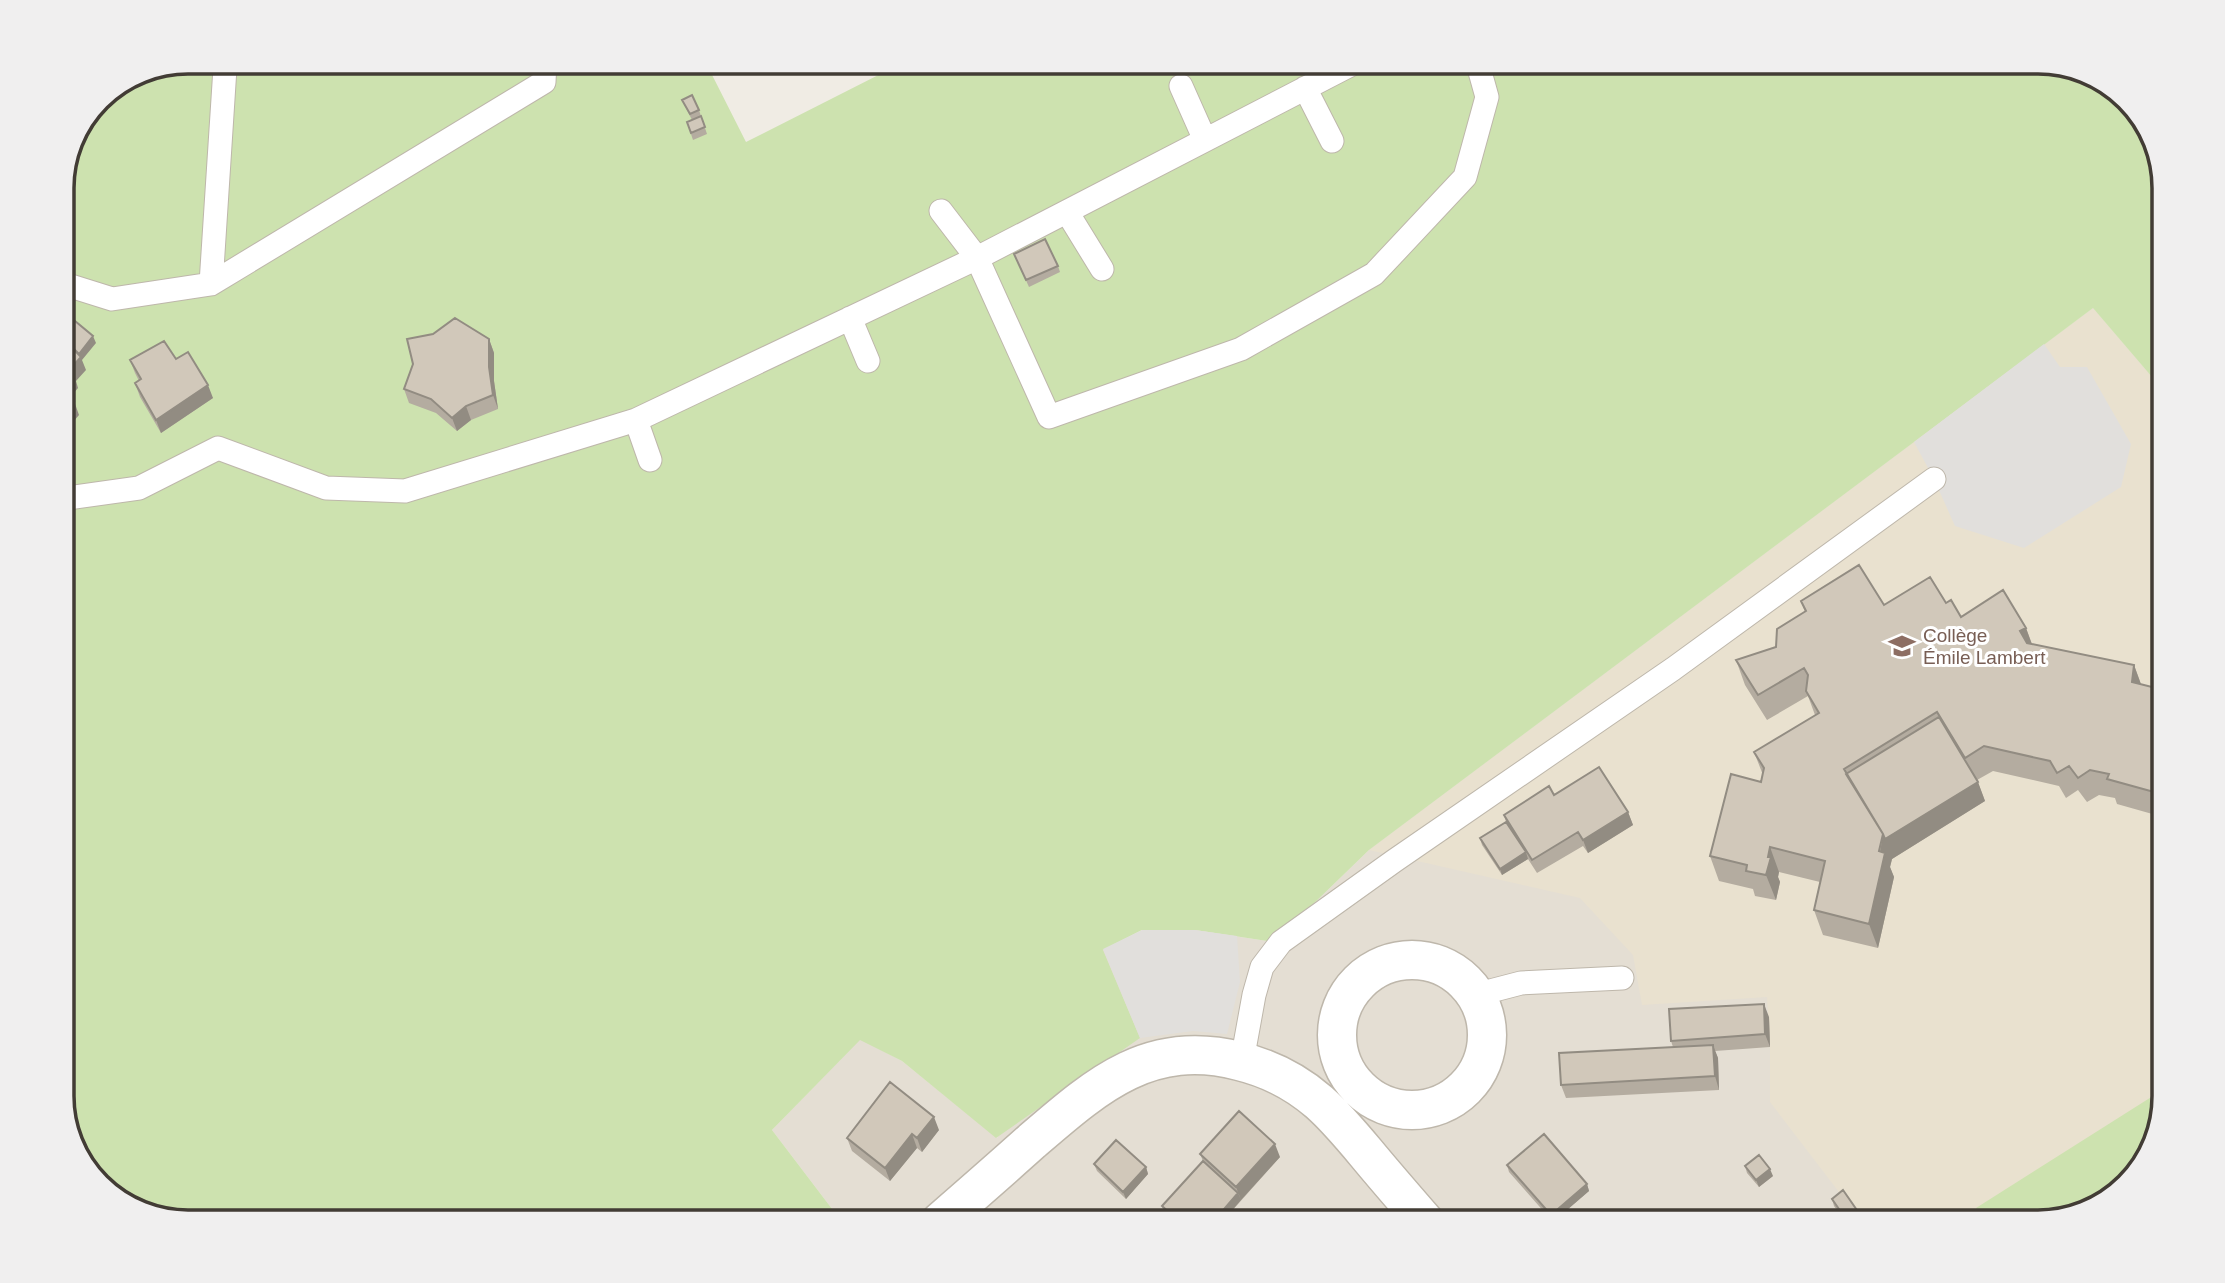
<svg xmlns="http://www.w3.org/2000/svg" width="2225" height="1283" font-family="Helvetica,sans-serif">
<style>
.residential{fill:#e4ded3}
.education{fill:#e9e1cf}
.green{fill:#cde2af}
.parking{fill:#e1dfdc}
.lines{fill:none;stroke-linecap:round;stroke-linejoin:round}
.lane-casing{stroke:#beb7ab;stroke-width:25}
.street-casing{stroke:#beb7ab;stroke-width:41}
.lane{stroke:#fff;stroke-width:23}
.street{stroke:#fff;stroke-width:38}
.wall{fill:#b4aca0}
.shaded-wall{fill:#928c82}
.building{fill:#d1c8ba;stroke:#928c82;stroke-width:2}
.labels{text-anchor:middle;dominant-baseline:central;stroke-width:6;stroke-linejoin:round;paint-order:stroke}
.education-label{font-size:19px;fill:#785e54;stroke:#fff;text-anchor:start}
.rim{fill:none;stroke:#423c35;stroke-width:3.5}
</style>
<rect width="100%" height="100%" fill="#f0ece4"/>
<!-- residential -->
<path class="residential" d="M2093,308L2164,391V1096L2147,1158L2101,1205L2038,1222H842L772,1130L860,1039L902,1061L997,1138L1103,949L1195,930L1274,942L1369,850Z"/>
<!-- education -->
<path class="education" d="M2093,308L2164,391V1096L2147,1158L2101,1205L2038,1222H1862L1770,1102V1047L1767,997L1642,1005L1633,955L1580,898L1369,850Z"/>
<!-- green -->
<path class="green" d="M187,61H705L746,142L906,61H2038L2100,78L2147,124L2163,179L2164,391L2093,308L1369,850L1274,942L1195,930H1142L1103,950L1140,1038L996,1138L902,1061L860,1040L772,1130L842,1222H187L125,1205L78,1159L62,1104V179L98,98L139,71Z
M2164,1089V1096L2147,1158L2101,1205L2038,1222H1985L1976,1208Z"/>
<!-- parking -->
<path class="parking" d="M2044,344L2060,367H2087L2131,444L2121,487L2024,548L1955,526L1934,479L1914,442Z
M1142,930H1195L1237,936L1240,982L1227,1034L1193,1031L1140,1038L1103,949Z"/>
<g class="lines">
<!-- lane casing -->
<g class="lane-casing">
<path id="lane" d="M1181,86L1205,140
M1305,88L1332,141
M941,211L977,258L1049,417L1241,349L1374,274L1465,177L1487,97L1477,61
M1067,212L1102,269
M61,283L112,299L211,284L544,82L545,61
M211,284L225,68L231,61
M850,318L868,361
M636,420L650,460
M61,499L139,488L218,448L326,488L405,491L636,420L977,258L1358,61
M1475,995L1521,983L1622,978
M1242,1061L1254,995L1262,967L1281,942L1394,861L1673,669L1934,479"/>
</g>
<!-- street casing -->
<g class="street-casing">
<path id="street" d="M1337 1035a75 75 0 1 1 150 0a75 75 0 1 1-150 0Z
M940,1222C971,1195 1002,1168 1032,1141C1096,1086 1149,1038 1239,1061C1268,1068 1296,1082 1319,1102C1336,1117 1351,1135 1366,1153C1385,1176 1405,1199 1425,1222"/>
</g>
<!-- lane -->
<use href="#lane" class="lane"/>
<!-- street -->
<use href="#street" class="street"/>
</g>
<!-- wall -->
<path class="wall" d="M682,100L699,110L707,134L693,140L687,122L692,120Z
M1014,254L1058,266L1060,272L1029,287Z
M489,339L494,353V381L498,409L471,420L457,431L436,413L409,403L404,389Z
M176,359L213,398L161,433L140,397L135,383L139,381L135,373L130,360Z
M1801,601L1884,605L1946,603L1961,617L2026,628L2032,644L2134,665L2141,684L2164,690L2163,817L2117,804L2115,798L2099,795L2087,802L2078,790L2066,798L2059,786L1993,771L1977,780L1985,801L1892,859L1890,867L1894,877L1878,948L1823,935L1814,910L1820,882L1779,872L1778,877L1780,882L1776,900L1755,896L1753,889L1719,881L1710,856L1761,782L1763,775L1754,752L1815,715L1808,696L1767,720L1745,685L1736,660L1776,647L1805,612Z
M1554,795L1628,812L1633,825L1588,853L1583,846L1537,873L1528,859L1502,875L1482,845L1480,838L1506,822L1504,815Z
M1769,1017L1770,1047L1715,1051L1718,1058L1719,1090L1566,1098L1561,1085L1673,1047L1671,1041Z
M939,1130L922,1152L917,1148L890,1181L852,1151L847,1138Z
M1200,1154L1280,1157L1222,1222H1175L1164,1213L1162,1206L1203,1161Z
M1094,1164L1146,1167L1148,1174L1126,1199L1097,1171Z
M1507,1165L1587,1184L1589,1191L1553,1222L1509,1172Z
M1745,1166L1773,1176L1759,1187L1747,1173Z
M1832,1199L1861,1216L1863,1222H1845L1834,1206Z"/>
<!-- shaded-wall -->
<path class="shaded-wall" d="M93,336L96,343L82,360L86,370L76,381L78,388L66,402L61,390L69,370L77,357Z
M489,339L494,353V381L498,409L493,395L489,367Z
M208,385L213,398L161,433L156,420Z
M74,401L79,415L61,436V416Z
M466,406L471,420L457,431L452,418Z
M2026,628L2035,653L2029,656L2020,631Z
M2134,665L2143,690L2132,682Z
M1978,782L1985,801L1892,859L1890,867L1894,877L1878,948L1869,924L1883,834Z
M2156,784L2163,803L2161,800L2164,807L2163,817L2154,792Z
M1628,812L1633,825L1588,853L1583,840Z
M1770,847L1779,872L1778,877L1780,882L1776,900L1766,875L1768,857Z
M1526,852L1528,859L1502,875L1500,869Z
M1764,1004L1769,1017L1770,1047L1765,1034Z
M1713,1045L1718,1058L1719,1090L1715,1076Z
M934,1117L939,1130L922,1152L917,1138Z
M912,1134L917,1148L890,1181L885,1168Z
M1275,1144L1280,1157L1241,1200L1236,1187Z
M1146,1167L1148,1174L1126,1199L1123,1192Z
M1770,1169L1773,1176L1759,1187L1756,1180Z
M1587,1184L1589,1191L1553,1222L1551,1215Z
M1238,1193L1241,1200L1222,1222H1213Z
M1861,1216L1863,1222H1852Z"/>
<!-- building -->
<path class="building" d="M692,95L699,110L690,114L682,100Z
M701,116L705,127L691,133L687,122Z
M1045,239L1058,266L1026,280L1014,254Z
M63,311L93,336L79,354L61,336V313Z
M455,318L489,339V367L493,395L466,406L452,418L431,399L404,389L413,364L407,339L433,334Z
M61,336L81,357L69,370L73,374L61,388Z
M164,341L176,359L188,352L208,385L156,420L135,383L141,379L130,360Z
M61,389L74,401L61,416Z
M1859,565L1884,605L1930,577L1946,603L1951,600L1961,617L2003,590L2026,628L2020,631L2027,643L2134,665L2132,682L2164,690V786L2156,784L2154,792L2107,779L2109,774L2090,770L2078,778L2069,766L2057,773L2050,761L1984,746L1965,758L1937,712L1844,769L1883,834L1879,851L1885,853L1869,924L1814,910L1825,861L1770,847L1768,857H1771L1766,875L1746,871L1747,865L1710,856L1731,774L1761,782L1764,768L1754,752L1819,713L1806,691L1808,675L1804,668L1758,695L1736,660L1776,647L1777,629L1806,611L1801,601Z
M1939,717L1978,782L1885,839L1883,834L1846,774Z
M1599,767L1628,812L1583,840L1578,832L1532,860L1504,815L1549,786L1554,795Z
M1506,822L1526,852L1500,869L1480,838Z
M1764,1004L1765,1034L1671,1041L1669,1009Z
M1713,1045L1715,1076L1561,1085L1559,1053Z
M890,1082L934,1117L917,1138L912,1134L885,1168L847,1138Z
M1239,1111L1275,1144L1236,1187L1200,1154Z
M1544,1134L1587,1184L1551,1215L1507,1165Z
M1116,1140L1146,1167L1123,1192L1094,1164Z
M1759,1155L1770,1169L1756,1180L1745,1166Z
M1203,1161L1238,1193L1213,1222H1180L1162,1206Z
M1843,1190L1861,1216L1852,1222H1848L1832,1199Z"/>
<!-- icons -->
<defs>
<g id="school-bare" transform="scale(2.1)"><path d="M0-5L7-2L0 1L-7-2ZM-4 1L0 2.5L4 1V4Q0 6-4 4Z" fill="#8d6e63" stroke="#fff" stroke-width="2.5" paint-order="stroke"/></g>
</defs>
<g fill-rule="evenodd">
<use href="#school-bare" x="1902" y="646"/>
</g>
<g class="labels">
<!-- education labels -->
<g class="education-label">
<text x="1923" y="635">Collège<tspan x="1923" dy="22">Émile Lambert</tspan></text>
</g>
</g>
<!-- crop -->
<path d="M0 0H2225V1283H0ZM188 74H2038A114 114 0 0 1 2152 188V1096A114 114 0 0 1 2038 1210H188A114 114 0 0 1 74 1096V188A114 114 0 0 1 188 74Z" fill="#f0efef" fill-rule="evenodd"/>
<path class="rim" d="M188 74H2038A114 114 0 0 1 2152 188V1096A114 114 0 0 1 2038 1210H188A114 114 0 0 1 74 1096V188A114 114 0 0 1 188 74Z"/>
</svg>
